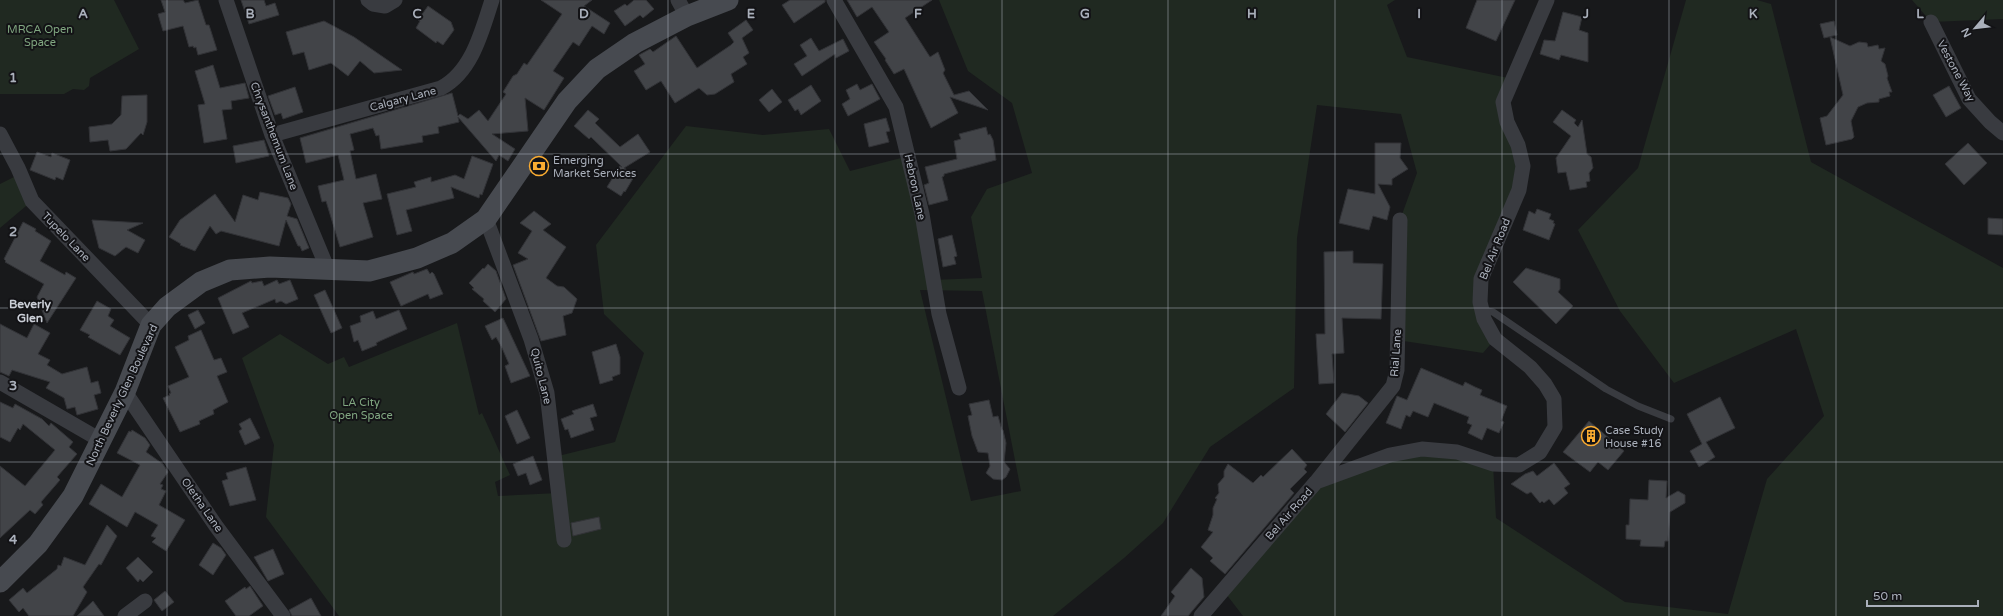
<svg xmlns="http://www.w3.org/2000/svg" width="2003" height="616" font-family="'Varela Round',sans-serif">
<style>
.green{fill:#202921;fill-rule:evenodd}
.building{fill:#424448;stroke:#323337}
.lines{fill:none;stroke-linecap:round;stroke-linejoin:round}
.service{stroke:#393b40;stroke-width:7}
.minor{stroke:#393b40;stroke-width:15}
.secondary{stroke:#474a50;stroke-width:21}
.grid{fill:none;stroke:#aab0bb;stroke-width:1;stroke-opacity:0.55}
.labels{text-anchor:middle;dominant-baseline:central;stroke-width:4;stroke-linejoin:round;paint-order:stroke}
.park-label{font-size:11px;fill:#81a781;stroke:#131316}
.street-label{font-size:11px;fill:#aab0bb;stroke:#131316}
.poi-label{font-size:11px;fill:#aab0bb;stroke:#131316;text-anchor:start}
.neighbourhood-label{font-size:12px;font-weight:bold;fill:#cbcfd7;stroke:#131316}
.grid-label{font-size:13px;text-anchor:middle;font-weight:bold;fill:#aab0bb;stroke:#131316;stroke-width:4;stroke-linejoin:round;paint-order:stroke}
</style>
<rect width="100%" height="100%" fill="#18191b"/>
<!-- green -->
<path class="green" d="M0,0H114L139,49L90,78L89,86L84,90L73,89L64,94H0Z
M939,0H1395L1387,5L1407,57L1513,79L1503,102L1523,166L1481,279L1495,339L1483,353L1397,340L1400,220L1417,173L1401,114L1317,105L1297,238L1294,388L1210,447L1163,523L1124,558L1053,616H339L266,517L274,445L242,358L280,334L328,364L344,357L349,367L457,323L479,415L482,413L510,475L495,482L498,496L558,493L554,457L615,442L644,353L604,314L596,245L686,126L763,135L829,129L850,171L909,156L932,280L982,278L971,217L987,189L1032,173L1012,103L968,71ZM920,290L982,291L1021,491L971,501Z
M1686,0H1757L1771,4L1811,162L2003,268V616H1243L1223,590L1316,482L1422,449L1493,464L1496,518L1625,602L1728,614L1767,479L1824,416L1796,329L1674,383L1620,311L1578,230L1638,168Z
M1912,0H2003V19L1931,22Z
M20,174L32,201L0,228V184Z"/>
<!-- building -->
<path class="building" d="M161,0H183L185,3L198,0L206,25H209L217,50L198,55L196,47L194,48L193,46L189,47L183,26L163,31L158,14L165,12Z
M241,0H264L266,6L275,3L279,15L249,24Z
M541,0H592L584,6L610,23L604,34L592,26L579,46L573,42L553,71L564,78L544,110L525,98L528,131L492,134L515,149L508,161L499,155L496,161L458,117L459,122L438,127L439,133L422,136L423,142L381,149L379,135L376,136L373,128L350,134L354,150L350,151L356,179L376,174L382,199L363,203L373,237L340,247L326,201L322,202L318,186L344,180L338,155L306,163L300,138L452,93L458,116L460,114L468,119L479,110L488,121L506,94L503,92L513,76L517,74L524,63L527,65L562,14Z
M634,0H646L654,9L643,18L640,15L625,26L614,11L625,4L627,6Z
M790,0H825V2L794,23L782,5Z
M847,0H932L905,18L930,57L938,52L945,70L943,73L954,95L969,91L988,110L950,97L958,113L931,128L904,69L894,74L885,60L886,59L874,42L889,32L872,7L857,17Z
M1477,0H1515L1496,41L1466,28Z
M428,6L451,22L454,30L443,45L437,41L436,43L416,28L420,21L418,20Z
M1563,12L1582,17L1579,30L1588,33V62L1561,55L1559,60L1540,54L1544,40L1555,41Z
M746,20L753,30L742,38L749,53L743,57L747,64L731,74L734,82L715,94L707,95L699,88L675,103L661,81L646,90L634,71L645,64L639,55L650,49L653,52L676,36L697,68L731,45L734,42L728,33Z
M324,21L354,37L402,70L374,73L360,61L348,76L331,63L309,70L304,52L293,55L286,32Z
M1834,21L1837,35L1824,38L1820,24Z
M1830,37L1850,46L1859,42L1867,43L1868,47L1878,45L1879,49L1885,48L1881,61L1885,64L1888,76L1887,78L1892,92H1889L1890,96L1879,99V102L1867,103L1858,107L1851,121L1854,137L1852,139L1826,145L1820,118L1827,116L1843,95Z
M811,38L819,51L843,39L849,51L836,58L835,54L802,76L794,64L807,56L800,45Z
M213,65L220,88L245,83L249,98L231,101L232,109L222,110L227,139L204,143L198,105L205,104L195,71Z
M857,84L860,90L872,84L880,99L848,116L842,104L850,99L846,90Z
M811,85L821,101L801,115L798,109L795,111L788,100Z
M1949,86L1961,108L1946,117L1933,95Z
M295,87L303,112L283,119L281,113L275,115L268,96Z
M772,89L782,102L769,112L759,100Z
M147,95V122L143,135L141,133L126,149L110,151L108,140L90,142L89,127L112,124L121,115L122,96Z
M588,110L599,119L595,123L620,147L638,134L650,152L624,168L635,175L625,192L624,191L621,196L607,187L620,166L622,167L591,137L589,139L574,126Z
M1562,110L1576,120L1574,123L1578,127L1582,120L1587,154L1591,157L1593,168L1589,173L1590,181L1586,182L1587,187L1570,190L1566,172L1558,173L1556,158L1571,136L1553,122Z
M886,118L890,131L886,132L889,142L869,147L864,124Z
M986,127L988,135L990,134L993,140L996,160L944,174V176L942,177L948,200L929,205L924,185L929,183L925,167L957,159L954,141L961,139L959,134Z
M264,140L269,156L236,163L233,146Z
M1375,143H1401L1400,158L1408,169L1392,179V185L1378,184L1390,207L1387,220L1373,216L1369,230L1339,223L1348,189L1375,194Z
M1968,143L1987,163L1964,185L1945,164Z
M37,152L51,157L52,153L70,160L63,180L56,177L55,180L30,170Z
M472,156L493,164L482,195L480,194L479,198L451,187L454,198L406,210L412,231L397,235L387,194L416,187L414,182L431,177V182L455,175L464,179Z
M260,192L288,198L291,204L287,216L297,219L309,248L302,251L300,246H298L286,220L279,246L221,231L216,234L210,226L195,251L180,245L181,244L169,237L180,220L215,194L235,222L243,195L258,200Z
M1537,209L1551,214L1549,219L1554,221L1553,223L1555,224L1549,240L1523,230L1529,211L1535,214Z
M534,211L551,224L543,230L566,247L546,278L557,286L564,287L577,299L572,313L563,316L566,335L541,341L513,265L528,259L518,253L532,231L520,223Z
M1988,218L2003,219V235L1988,234Z
M92,220L143,223L127,230L145,240L138,253L126,247L115,256L99,248Z
M23,222L36,229L35,231L51,241L40,261L65,275L66,272L76,278L47,323L37,297L44,284L5,262L6,261L4,259Z
M952,235L957,256L954,257L956,264L943,267L938,239Z
M1353,251V263L1383,264L1381,319L1342,318L1344,353L1332,354L1334,383L1319,384L1316,334H1325L1324,252Z
M488,264L496,271L506,299L495,312L483,301L484,299L472,289L474,288L469,283L483,268L484,269Z
M1526,268L1560,279V289L1558,292L1573,306L1556,324L1513,282Z
M427,269L430,274L432,272L434,274L443,294L430,299L428,294L401,306L390,282L413,272L414,274Z
M277,280L279,284L290,280L298,299L286,304L281,301L276,303L275,299L242,313L249,327L233,334L218,298L251,281L252,283L262,281L264,286Z
M325,290L342,328L331,333L314,295Z
M97,301L111,309L108,316L114,320L110,326L130,338L120,355L88,337L90,335L80,330Z
M198,310L205,323L195,329L188,315Z
M399,310L407,329L380,341L376,343L377,345L362,351L358,340L354,342L350,326L361,322L360,316L373,311L376,319Z
M503,318L530,376L511,383L505,366L509,364L502,348L496,337L492,340L485,326Z
M0,324L27,338L34,324L50,333L38,354L50,360L47,365L62,374L87,367L91,383L98,381L101,393L94,395L98,409L77,415L75,407L67,409L64,398L46,388L50,382L12,370L9,376L0,372Z
M201,330L214,360L221,358L227,372L217,376L228,402L213,410L214,414L199,421L200,424L180,432L163,398L170,395L169,394L171,393L168,386L189,377L175,347L189,340L188,336Z
M616,344L620,357V374L612,377L613,380L600,384L592,352Z
M1421,368L1463,386L1465,382L1475,387L1482,390L1480,395L1507,406L1501,421L1504,422L1499,433L1487,428L1482,440L1468,433L1472,425L1467,423L1469,417L1434,403L1428,417L1413,411L1410,417L1406,415L1401,429L1386,423L1397,396L1407,400Z
M1342,393L1359,396L1368,403L1345,432L1326,414Z
M1720,397L1735,428L1706,442L1715,457L1699,467L1690,451L1702,444L1687,414Z
M989,400L993,417L998,416L1002,430H1003L1006,443L1004,462L1010,469L1006,477L1002,480L993,479L986,473L990,466L988,453L978,452L972,436L968,416L972,415L969,404Z
M0,402L13,408L15,404L42,419L49,426L51,423L73,442L69,447L77,454L57,477L60,480L41,502L43,505L35,514L30,510L0,538V466L25,486L55,450L23,424L20,430L18,428L10,442L0,437Z
M593,404L597,416L590,418L594,430L571,438L568,429L565,430L561,419L574,414L572,411Z
M517,410L530,438L517,444L505,416Z
M250,418L260,438L245,445L239,431L242,429L239,424Z
M1589,421L1624,451L1608,470L1598,462L1590,472L1563,452Z
M132,430L145,438L150,445L146,452L163,464L168,472L160,484L163,485L161,489L166,491L159,505L185,520L166,551L152,542L156,538L151,536L158,525L135,512L127,527L89,504L101,484L122,497L140,465L117,453L129,431L131,432Z
M1292,449L1307,465L1304,469L1307,472L1290,489L1294,493L1225,574L1210,561L1213,558L1201,547L1213,532L1208,530L1213,515V508L1217,499L1215,498L1219,493L1218,484L1224,477V471L1228,464L1253,483L1261,475L1263,477Z
M533,456L542,480L530,485L526,473L518,476L513,464Z
M1554,463L1570,484L1564,488L1568,493L1554,505L1549,499L1544,503L1542,501L1540,503L1531,492L1527,494L1511,484L1525,474L1533,471L1537,476Z
M246,467L256,500L230,506L222,481L228,479L226,473Z
M1649,480L1667,481L1666,498L1678,491L1685,495V503L1670,512L1668,541H1665L1664,547L1640,546L1641,540L1626,539V525H1629L1630,499L1648,500Z
M599,517L601,529L573,536L571,523Z
M107,525L117,536L101,565L99,564L83,587L87,592L73,616H29L23,608L19,612L9,600L23,588L27,593L57,569L58,565L61,566L64,557L85,565Z
M213,543L221,548L226,555L213,575L199,565Z
M273,549L284,574L268,581L254,557Z
M138,557L153,572L143,582L140,579L138,582L126,568Z
M1191,568L1202,578L1204,597L1188,616H1161L1175,596L1171,592Z
M250,586L263,606L249,616H236L225,601L245,587L246,589Z
M165,591L174,602L162,611L154,600Z
M311,598L321,616H292L289,610Z
M93,601L104,616H77Z"/>
<g class="lines">
<!-- service -->
<path class="service" d="M1482,310L1493,312L1606,389L1638,406L1671,419"/>
<!-- minor -->
<path class="minor" d="M226,0L272,135L328,270
M368,0L373,4L385,6L395,0
M678,0L687,16
M834,0L896,107L922,214L939,314L959,388
M1931,22L1969,99L1990,122L2003,133
M0,134L18,168L32,201L151,325
M272,135L441,88C472,72 482,31 492,0
M486,219L531,339L547,393L564,540
M0,382L102,441
M125,392L216,526L283,616
M1317,481L1393,386L1397,370L1400,220
M125,616L145,601
M1201,616L1316,482L1390,455L1422,449L1457,452L1493,464L1519,465L1540,452L1555,427L1554,399L1545,384L1530,367L1495,339L1484,319L1480,302L1481,279L1519,190L1523,166L1518,145L1507,122L1503,102L1547,0"/>
<!-- secondary -->
<path class="secondary" d="M0,582L38,544L73,496L125,392L151,325L167,307L201,282L230,270L270,267L369,271L417,258L452,243L486,219L567,101L597,69L635,43L687,16L728,0"/>
</g>
<!-- grid -->
<path class="grid" d="M167,0V616M334,0V616M501,0V616M668,0V616M835,0V616M1002,0V616M1168,0V616M1335,0V616M1502,0V616M1669,0V616M1836,0V616M0,154H2003M0,308H2003M0,462H2003"/>
<!-- icons -->
<defs>
<g id="bank-ring" transform="scale(1)"><circle r="9.5" fill="#131316" stroke="#faac31" stroke-width="1.5"/><path d="M-6-4H6V4H-6ZM0-2.3a2.3 2.3 0 1 0 0 4.6a2.3 2.3 0 1 0 0-4.6Z" fill="#faac31"/></g>
<g id="building-ring" transform="scale(1)"><circle r="9.5" fill="#131316" stroke="#faac31" stroke-width="1.5"/><path d="M-4-6H4V6H1V3H-1V6H-4ZM-2.5-4.3h1.7v1.8h-1.7ZM.8-4.3h1.7v1.8H.8ZM-2.5-1h1.7V.8h-1.7ZM.8-1h1.7V.8H.8Z" fill="#faac31"/></g>
</defs>
<g fill-rule="evenodd">
<use href="#bank-ring" x="539" y="166"/>
<use href="#building-ring" x="1591" y="436"/>
</g>
<g class="labels">
<!-- park labels -->
<g class="park-label">
<text x="40" y="29">MRCA Open<tspan x="40" dy="13">Space</tspan></text>
<text x="361" y="402">LA City<tspan x="361" dy="13">Open Space</tspan></text>
</g>
<!-- street labels -->
<g class="street-label">
<text transform="translate(1956 71) rotate(62)">Vestone Way</text>
<text transform="translate(403 99) rotate(-15)">Calgary Lane</text>
<text transform="translate(274 136) rotate(69)">Chrysanthemum Lane</text>
<text transform="translate(915 187) rotate(78)">Hebron Lane</text>
<text transform="translate(66 237) rotate(46)">Tupelo Lane</text>
<text transform="translate(1495 249) rotate(-68)">Bel Air Road</text>
<text transform="translate(1396 353) rotate(-86)">Rial Lane</text>
<text transform="translate(541 376) rotate(76)">Quito Lane</text>
<text transform="translate(122 395) rotate(-65)">North Beverly Glen Boulevard</text>
<text transform="translate(202 505) rotate(55)">Oletha Lane</text>
<text transform="translate(1289 514) rotate(-49)">Bel Air Road</text>
</g>
<!-- poi labels -->
<g class="poi-label">
<text x="553" y="160">Emerging<tspan x="553" dy="13">Market Services</tspan></text>
<text x="1605" y="430">Case Study<tspan x="1605" dy="13">House #16</tspan></text>
</g>
<!-- neighbourhood labels -->
<g class="neighbourhood-label">
<text x="30" y="304">Beverly<tspan x="30" dy="14">Glen</tspan></text>
</g>
</g>
<g class="grid-label">
<text x="83" y="18">A</text>
<text x="250" y="18">B</text>
<text x="417" y="18">C</text>
<text x="584" y="18">D</text>
<text x="751" y="18">E</text>
<text x="918" y="18">F</text>
<text x="1085" y="18">G</text>
<text x="1252" y="18">H</text>
<text x="1419" y="18">I</text>
<text x="1586" y="18">J</text>
<text x="1753" y="18">K</text>
<text x="1920" y="18">L</text>
<text x="13" y="82">1</text>
<text x="13" y="236">2</text>
<text x="13" y="390">3</text>
<text x="13" y="544">4</text>
</g>
<!-- north arrow -->
<g transform="translate(1975 28) rotate(242)" stroke="#131316" stroke-width="3" paint-order="stroke">
<path d="M0-3L7 15L0 10L-7 15Z" fill="#aab0bb"/>
<text y="-6" font-size="11" font-weight="bold" text-anchor="middle" fill="#aab0bb">N</text>
</g>
<!-- scale -->
<path d="M1867 600v6h111v-6" fill="none" stroke="#aab0bb" stroke-width="2"/>
<text x="1873" y="600" font-size="12" fill="#aab0bb" stroke="#131316" stroke-width="3" paint-order="stroke">50 m</text>
</svg>
